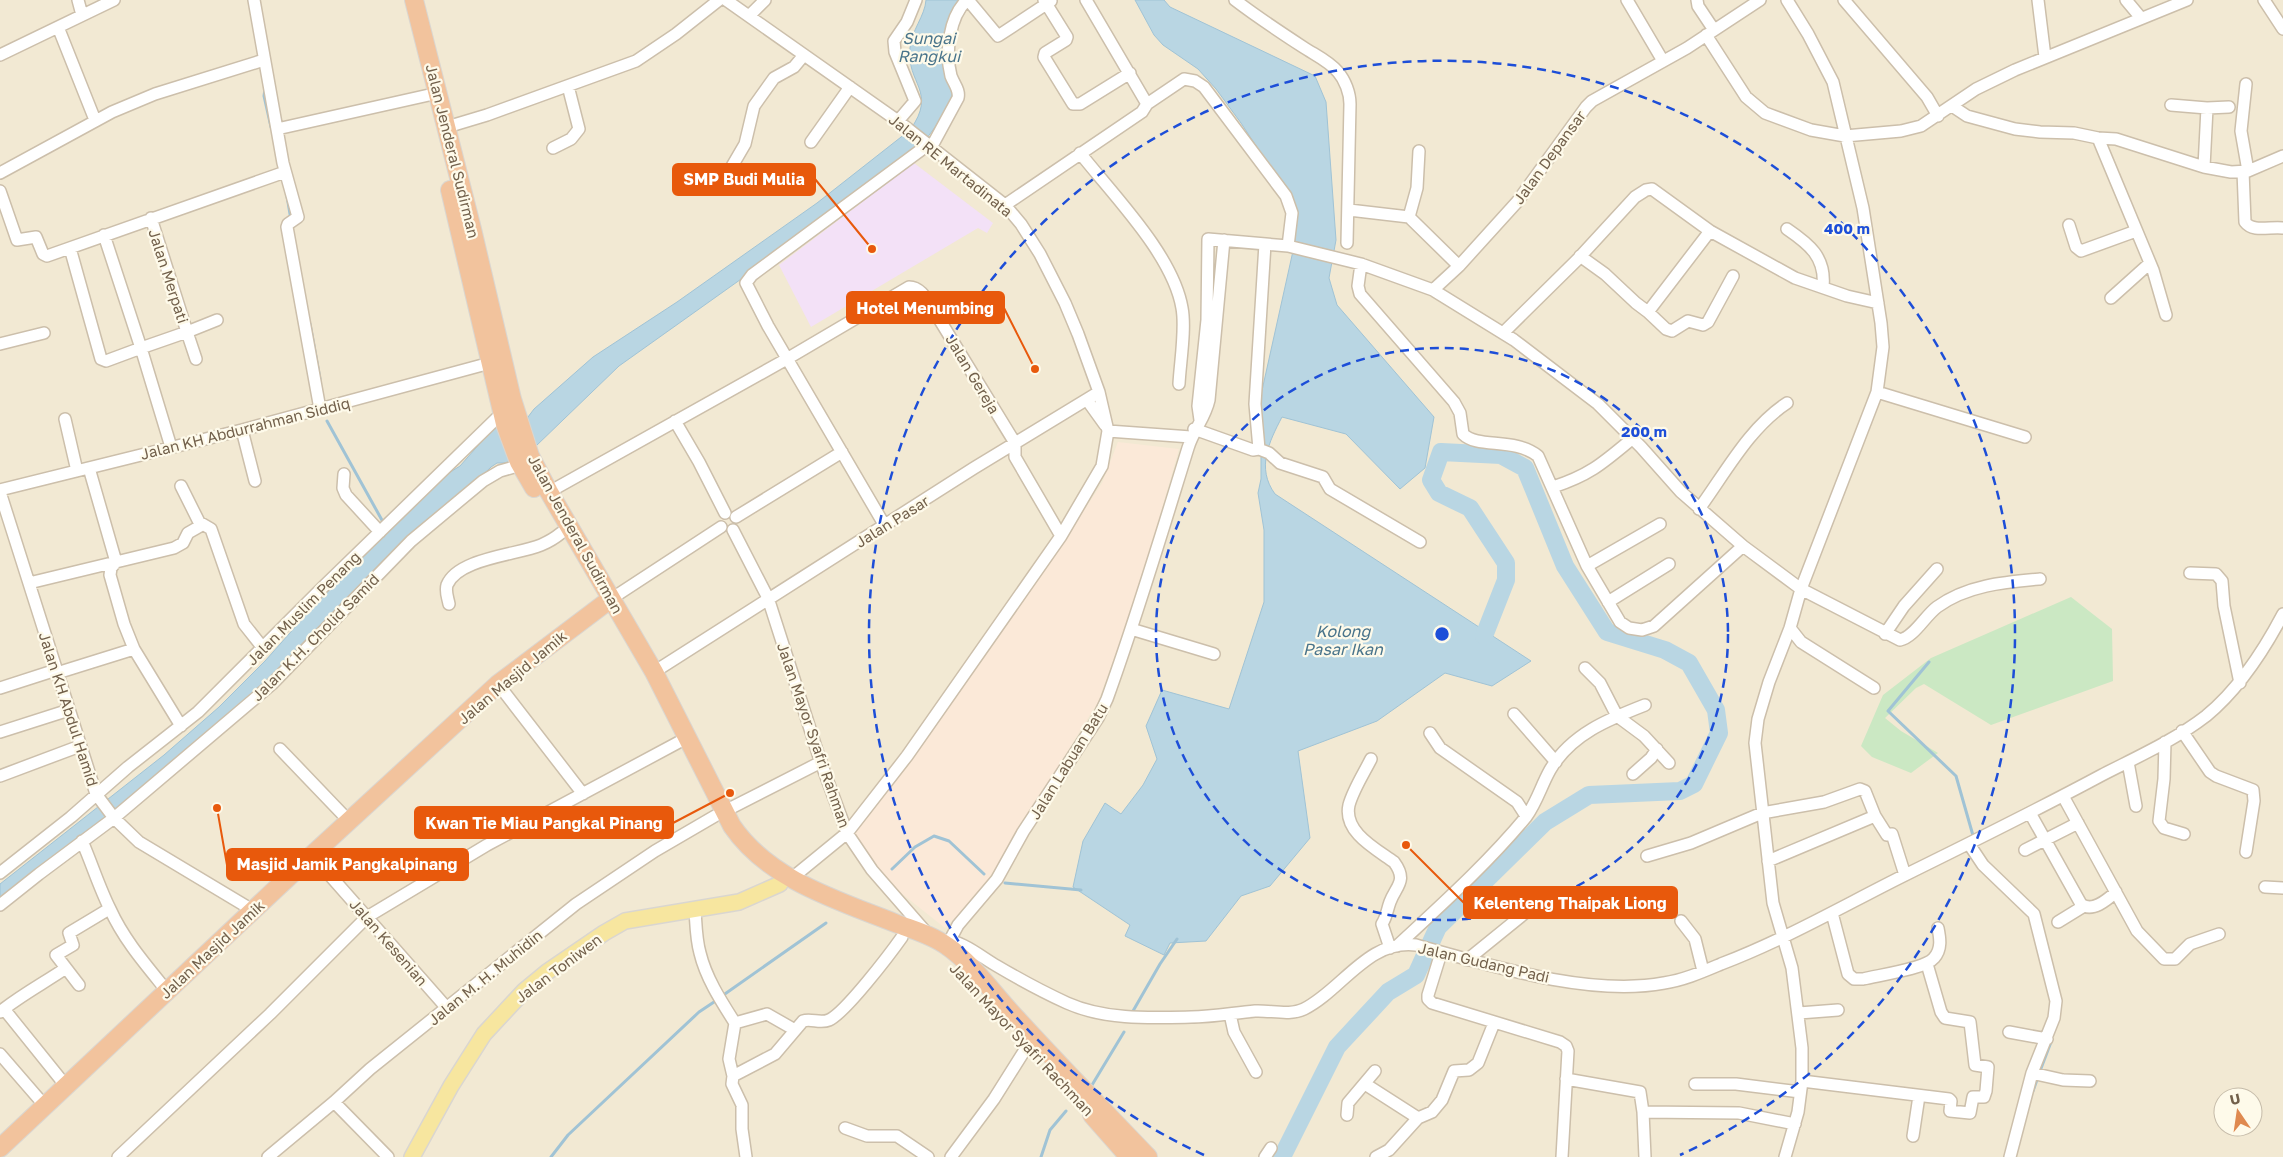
<svg xmlns="http://www.w3.org/2000/svg" width="2283" height="1157" font-family="'Golos Text',sans-serif">
<style>
.residential{fill:#f2e9d3;fill-rule:evenodd}
.commercial{fill:#fbe9d8}
.education{fill:#f3e1f7}
.green{fill:#cbe8c3}
.water{fill:#b9d6e3;stroke:#a0c3d5}
.lines{fill:none;stroke-linecap:round;stroke-linejoin:round}
.stream{stroke:#a0c3d5;stroke-width:3}
.river{stroke:#b9d6e3;stroke-width:18}
.minor-casing{stroke:#ccbfab;stroke-width:14}
.major-casing{stroke:#dad6d0;stroke-width:18}
.highway-casing{stroke:#dad6d0;stroke-width:20}
.minor{stroke:#fff;stroke-width:11}
.major{stroke:#f7e69f;stroke-width:15}
.highway{stroke:#f2c39d;stroke-width:18}
.ring{fill:none;stroke:#1d4ed8;stroke-width:2.5;stroke-dasharray:9 6}
.labels{text-anchor:middle;dominant-baseline:central;stroke-width:4.5;stroke-linejoin:round;paint-order:stroke}
.street-label{font-size:15px;fill:#72604b;stroke:#fefaea}
.water-label{font-size:16px;font-style:italic;fill:#49748b;stroke:#fefaea}
.centre{fill:#1d4ed8;stroke:#fefaea;stroke-width:2.5}
.ring-label{font-size:15px;text-anchor:middle;font-weight:bold;fill:#1d4ed8;stroke:#fefaea;stroke-width:4.5;stroke-linejoin:round;paint-order:stroke}
.leader{fill:none;stroke:#e8590c;stroke-width:2}
.callout-dot{fill:#e8590c;stroke:#fefaea;stroke-width:2}
.callout{fill:#e8590c;stroke:#e8590c;stroke-width:2}
.callout-label{font-size:16px;text-anchor:middle;font-weight:bold;fill:#fff}
</style>
<rect width="100%" height="100%" fill="#fbf6e4"/>
<!-- residential -->
<path class="residential" d="M0,0H2283V1157H0ZM2223,1097H2253V1127H2223Z"/>
<!-- commercial -->
<path class="commercial" d="M1118,442L1179,449L1138,593L1098,702L981,891L945,928L886,881L854,832L1043,573L1102,483Z"/>
<!-- education -->
<path class="education" d="M914,163L993,223L987,233L978,228L811,327L779,265Z"/>
<!-- green -->
<path class="green" d="M2071,597L2112,629L2113,681L1991,725L1924,684L1916,688L1885,718L1901,731L1938,753L1911,773L1872,757L1861,746L1883,695L1931,658Z"/>
<!-- water -->
<path class="water" d="M926,0H964L955,12L952,98L936,126L920,147L744,277L619,366L536,446L512,463H497L491,467L278,673L208,735L0,903V884L164,755L219,707L265,661L337,580L444,476L460,466L497,424L527,425L528,417L534,409L593,357L677,302L817,203L910,130C938,91 906,84 910,48C911,31 925,16 926,0Z
M1135,0H1164L1170,7L1315,76L1326,102L1336,240L1329,278L1337,305L1434,417L1425,468L1400,489L1346,434L1282,417C1269,442 1256,468 1275,494L1531,661L1492,686L1445,673L1377,721L1298,751L1310,838L1270,886L1241,896L1206,941L1170,943L1164,955L1125,936L1130,925L1073,887L1083,841L1105,803L1121,814L1143,785L1157,759L1146,726L1162,690L1229,709L1264,602V530L1258,493L1261,479V395L1295,242V205L1241,123L1216,89L1198,69L1163,45L1154,35Z"/>
<g class="lines">
<!-- stream -->
<path class="stream" d="M265,89L264,96L271,127
M287,196L291,220
M310,324L320,379
M327,421L383,522
M1929,662L1888,711L1956,776L1974,839
M892,869L915,847L934,836L949,841L984,874
M1005,883L1081,890
M722,996L826,923
M1133,1011L1160,964L1177,939
M2040,1071L2051,1042
M1092,1085L1124,1032
M2033,1091L2038,1077
M551,1157L568,1135L699,1012L717,1000
M1041,1157L1050,1130L1066,1111"/>
<!-- river -->
<path class="river" d="M1282,1157L1337,1047L1388,992L1416,975L1438,927L1545,822L1589,795L1680,791L1694,784L1719,733L1716,710L1689,663L1665,650L1607,632L1565,566L1525,468L1501,455L1441,452L1431,480L1439,493L1470,508L1506,563V580L1484,636"/>
<!-- minor casing -->
<g class="minor-casing">
<path id="minor" d="M78,0L82,15
M254,0L283,163L298,217L288,224L287,227L320,409
M726,0L898,121L1005,205L1021,224L1040,254L1065,303L1078,334L1099,392L1108,431L1102,466L1061,536L907,756L847,833L792,878
M968,0L998,36L1051,1
M1044,0L1067,37L1066,40L1045,53L1044,57L1073,104H1080L1130,73
M1086,0L1147,104
M1235,0C1257,17 1280,32 1303,47C1315,55 1329,61 1338,72C1345,80 1350,93 1350,104L1347,243
M1627,0L1663,61
M1697,0L1698,6L1714,30
M1844,0L1927,97L1938,116
M2038,0L2045,57
M2126,0L2141,18
M2264,0L2283,29
M749,16L765,0
M58,27L95,120
M1706,35L1746,97L1765,113L1811,130L1845,136L1901,131L1921,126L1976,89L2015,70L2187,0
M0,55L114,0
M2246,84L2241,131L2248,171
M2171,105L2207,108L2204,167
M1952,106L1967,116L2015,129L2040,132L2074,133L2098,138L2116,139L2204,167L2231,172L2248,171L2283,156
M2207,108L2229,107
M898,121L915,101L895,52L894,41L907,22L916,0
M447,127L487,115L636,61L676,34L719,0
M277,129L429,95
M2098,138L2153,270L2166,315
M811,142L850,87
M932,146L958,98C960,90 954,84 951,76C945,53 949,17 967,0
M553,148L571,139L579,129L568,86
M1419,151L1417,188L1409,217L1459,266
M1080,153C1113,195 1173,255 1182,308C1186,329 1180,363 1179,384
M731,168L745,144L754,106L774,78L794,67L804,55
M2243,171L2245,222C2253,233 2271,226 2283,228
M0,173L112,112L155,94L264,60
M0,191L17,240L36,237L43,254L47,256L285,172
M1005,205L1142,112L1147,104L1184,79L1195,81L1204,87L1286,196L1292,213L1288,246L1361,264L1433,290L1514,340L1598,404L1641,447L1681,492L1743,546L1801,589L1900,640C1914,637 1925,616 1937,607C1967,585 2005,582 2040,579
M1349,210L1409,217
M151,218L187,332L141,348L171,447
M2069,225L2076,247L2081,251L2136,231
M1787,229C1809,244 1826,257 1823,287
M70,248L101,359L106,361L141,348L104,235
M1580,256L1605,274L1636,303L1648,312L1710,231
M1361,264L1358,286L1360,294L1454,402L1460,413L1463,434C1478,449 1514,437 1538,456L1587,566L1620,622L1629,628L1642,630L1654,626L1743,546
M1433,290L1459,266L1517,202L1586,107L1592,101L1687,48L1760,0
M2111,298L2150,263
M1648,312L1666,329L1672,331L1688,321L1703,325L1708,322L1733,276
M1503,333L1577,260L1635,197L1646,190L1652,189L1710,231L1795,278L1847,296L1878,303
M0,344L44,333
M196,359L187,332L217,320
M1877,392L2025,437
M1087,400L1105,425
M65,419L77,471
M1200,420L1198,406L1207,320L1208,239L1288,246
M675,421L699,462L725,513
M1194,429L1253,450L1259,449L1255,404L1265,244
M242,430L255,481
M1108,431L1191,437
M1015,443V457L1061,536
M1259,449L1269,453L1280,463L1323,477L1330,489L1420,542
M89,468L116,562L111,568L110,575L124,624L134,649L181,726
M344,474L343,488L346,495L380,532
M181,486L199,522L211,529L244,624L263,648
M1553,487C1590,475 1603,463 1633,438
M0,490L242,430L490,363
M0,492L96,794L114,818L139,842L254,911
M549,492L785,360L909,287C921,287 927,300 933,309L1015,443
M1699,509C1726,472 1749,428 1787,403
M736,517L842,452
M885,526L768,326L746,283L752,275L929,144
M733,530L768,598L820,760L847,833L872,870L926,932
M1587,566L1660,524
M2190,573L2216,574L2222,581L2224,606L2240,683
M29,583L174,548L183,543L188,533L202,525
M611,599L721,527
M1608,602L1669,564
M449,604C448,598 445,592 447,585C458,558 517,555 541,545C548,542 555,538 561,533
M1790,628L1801,642L1874,688
M1131,629L1214,654
M1885,634L1904,606L1937,569
M1585,668L1600,683L1617,716L1644,736L1669,763
M654,672L974,468L1099,392
M57,673L134,649
M498,684L583,794
M0,688L56,670
M1514,714L1556,762
M2182,731L2210,772L2216,776L2253,790L2254,801L2246,852
M0,732L69,710
M1430,733L1440,748L1517,802L1526,816
M2165,742L2164,779L2159,821L2164,828L2184,834
M280,749L349,821
M1371,759C1364,773 1353,790 1349,805C1343,832 1376,849 1394,862C1408,881 1396,886 1390,902C1387,910 1387,916 1382,924L1390,948
M2128,762L2136,806
M1633,774L1651,758L1657,749
M0,776L80,746
M2063,796L2137,931L2164,959H2175L2190,944L2219,934
M723,812L821,762
M2030,813L2081,904C2092,913 2107,900 2116,892
M82,841C92,864 99,887 110,909C124,940 146,965 167,991
M1969,844L1983,865L2034,914L2056,1001L2054,1018L2032,1073L2010,1157
M2025,850L2078,823
M312,855L446,1007
M1647,856L1691,843L1762,813L1824,802L1860,789L1865,791L1875,816L1887,835L1892,834L1905,875
M1768,861L1875,816
M0,873L71,817L128,767L198,712L321,589L502,413
M2265,887L2283,888
M0,905L39,874L114,818L272,684L411,541L483,481L500,471L521,465
M695,910C696,924 696,939 700,953C706,978 721,1001 735,1023
M1832,913L1848,974L1854,979H1863C1879,975 1925,969 1934,958C1942,949 1940,938 1938,928
M1681,921L1695,939L1703,971
M2058,922L2084,906
M943,940C962,940 981,957 997,966C1019,979 1043,992 1067,1003C1105,1020 1150,1018 1191,1017C1212,1017 1233,1013 1255,1011C1270,1010 1290,1016 1304,1009C1342,990 1368,939 1416,945C1489,965 1589,997 1664,983C1684,980 1702,972 1721,964C1784,940 1843,906 1903,876C1970,843 2037,810 2102,775C2137,757 2175,740 2206,716C2239,689 2263,652 2283,614
M950,940L958,925L997,879L1023,832L1098,718L1107,699C1137,616 1162,532 1188,448C1194,429 1205,418 1209,400L1224,240
M1397,946C1440,906 1488,863 1526,817C1537,802 1541,786 1550,770C1571,734 1609,719 1645,705
M1441,953L1428,995V999L1432,1003L1560,1042L1566,1046L1568,1051L1562,1157
M1467,960L1541,900
M79,985L56,955L73,945L69,933L109,909
M4,1009L66,1086
M0,1012C21,995 44,983 66,968
M1799,1013L1838,1010
M1230,1014L1234,1032L1256,1072
M735,1023L767,1014L795,1030
M2009,1032L2047,1039
M0,1054L45,1106
M2032,1073L2063,1080L2090,1081
M733,1076L729,1059L735,1023
M1566,1079L1640,1092L1643,1112L1645,1157
M1802,1081L1949,1099L1951,1101L1950,1111L1970,1113L1973,1097H1984L1986,1091L1988,1067L1975,1065L1970,1022L1945,1018L1941,1012L1927,964
M1365,1084L1418,1118
M1695,1084H1736L1800,1092
M334,1102L388,1157
M1643,1112L1739,1113L1795,1124
M1347,1115L1348,1103L1375,1071
M845,1128L867,1136H897L928,1157
M1913,1136L1919,1096
M118,1157L270,1014L367,917L487,845L679,742
M268,1157L334,1102L370,1069L576,904L655,851L715,816
M746,1157L742,1129V1105L732,1084L733,1076L775,1054L803,1021C811,1018 820,1024 829,1020C845,1013 890,954 902,937
M951,1157L994,1099L1028,1045
M1265,1157L1271,1148
M1376,1157L1389,1150L1418,1118L1432,1112L1442,1100L1454,1071L1469,1070L1478,1063L1494,1023
M1785,1157L1798,1112L1802,1081V1048L1792,968L1773,903L1755,743L1758,719L1769,682L1790,628L1801,589L1877,392L1883,347L1881,323L1863,208L1833,82L1808,34L1787,0"/>
</g>
<!-- major casing -->
<g class="major-casing">
<path id="major" d="M412,1157L451,1086L484,1034L524,991L547,972L604,933L625,921L739,902L780,884"/>
</g>
<!-- highway casing -->
<g class="highway-casing">
<path id="highway" d="M414,0L472,229L512,399L530,456L549,492L654,672L732,826C769,880 837,900 895,923C913,930 932,935 947,946C972,963 996,997 1018,1020C1060,1066 1104,1111 1148,1157
M450,190L505,424L519,462L534,488
M1092,1115L1129,1157
M0,1148L312,855L498,684L604,604"/>
</g>
<!-- minor -->
<use href="#minor" class="minor"/>
<!-- major -->
<use href="#major" class="major"/>
<!-- highway -->
<use href="#highway" class="highway"/>
</g>
<!-- distance rings -->
<g class="ring">
<circle cx="1442" cy="634" r="286"/>
<path d="M1204 1155A573 573 0 1 1 1680 1155"/>
</g>
<g class="labels">
<!-- street labels -->
<g class="street-label">
<text transform="translate(453 151) rotate(76)">Jalan Jenderal Sudirman</text>
<text transform="translate(1549 157) rotate(-54)">Jalan Depansar</text>
<text transform="translate(951 165) rotate(39)">Jalan RE Martadinata</text>
<text transform="translate(169 276) rotate(72)">Jalan Merpati</text>
<text transform="translate(973 374) rotate(59)">Jalan Gereja</text>
<text transform="translate(245 428) rotate(-14)">Jalan KH Abdurrahman Siddiq</text>
<text transform="translate(892 521) rotate(-32)">Jalan Pasar</text>
<text transform="translate(576 534) rotate(61)">Jalan Jenderal Sudirman</text>
<text transform="translate(303 608) rotate(-45)">Jalan Muslim Penang</text>
<text transform="translate(315 637) rotate(-45)">Jalan K.H. Cholid Samid</text>
<text transform="translate(512 677) rotate(-40)">Jalan Masjid Jamik</text>
<text transform="translate(69 709) rotate(72)">Jalan KH Abdul Hamid</text>
<text transform="translate(814 735) rotate(71)">Jalan Mayor Syafri Rahman</text>
<text transform="translate(1068 761) rotate(-58)">Jalan Labuan Batu</text>
<text transform="translate(389 942) rotate(49)">Jalan Kesenian</text>
<text transform="translate(212 949) rotate(-43)">Jalan Masjid Jamik</text>
<text transform="translate(1484 962) rotate(13)">Jalan Gudang Padi</text>
<text transform="translate(558 968) rotate(-37)">Jalan Toniwen</text>
<text transform="translate(485 977) rotate(-39)">Jalan M. H. Muhidin</text>
<text transform="translate(1022 1039) rotate(47)">Jalan Mayor Syafri Rachman</text>
</g>
<!-- water labels -->
<g class="water-label">
<text x="929" y="38">Sungai<tspan x="929" dy="18">Rangkui</tspan></text>
<text x="1343" y="631">Kolong<tspan x="1343" dy="18">Pasar Ikan</tspan></text>
</g>
</g>
<circle cx="1442" cy="634" r="8" class="centre"/>
<g class="ring-label">
<text x="1847" y="234">400 m</text>
<text x="1644" y="437">200 m</text>
</g>
<!-- callouts -->
<path class="leader" d="M872 249L815 179M1035 369L1004 308M730 793L673 823M217 808L227 865M1406 845L1464 903"/>
<g class="callout-dot">
<circle cx="872" cy="249" r="5"/>
<circle cx="1035" cy="369" r="5"/>
<circle cx="730" cy="793" r="5"/>
<circle cx="217" cy="808" r="5"/>
<circle cx="1406" cy="845" r="5"/>
</g>
<g class="callout">
<rect x="673" y="164" width="142" height="31" rx="5"/>
<rect x="847" y="292" width="157" height="31" rx="5"/>
<rect x="415" y="807" width="258" height="31" rx="5"/>
<rect x="227" y="849" width="241" height="31" rx="5"/>
<rect x="1464" y="887" width="213" height="31" rx="5"/>
</g>
<g class="callout-label">
<text x="744" y="185">SMP Budi Mulia</text>
<text x="925" y="314">Hotel Menumbing</text>
<text x="544" y="829">Kwan Tie Miau Pangkal Pinang</text>
<text x="347" y="870">Masjid Jamik Pangkalpinang</text>
<text x="1570" y="909">Kelenteng Thaipak Liong</text>
</g>
<!-- north arrow -->
<g transform="translate(2238 1112) rotate(347)"><circle r="24" fill="#fefaea" stroke="#c6bcaa"/>
<path d="M0-4L9 19L0 12L-9 19Z" fill="#df894f"/>
<text y="-8" font-size="14" font-weight="bold" text-anchor="middle" fill="#72604b">U</text>
</g>
</svg>
